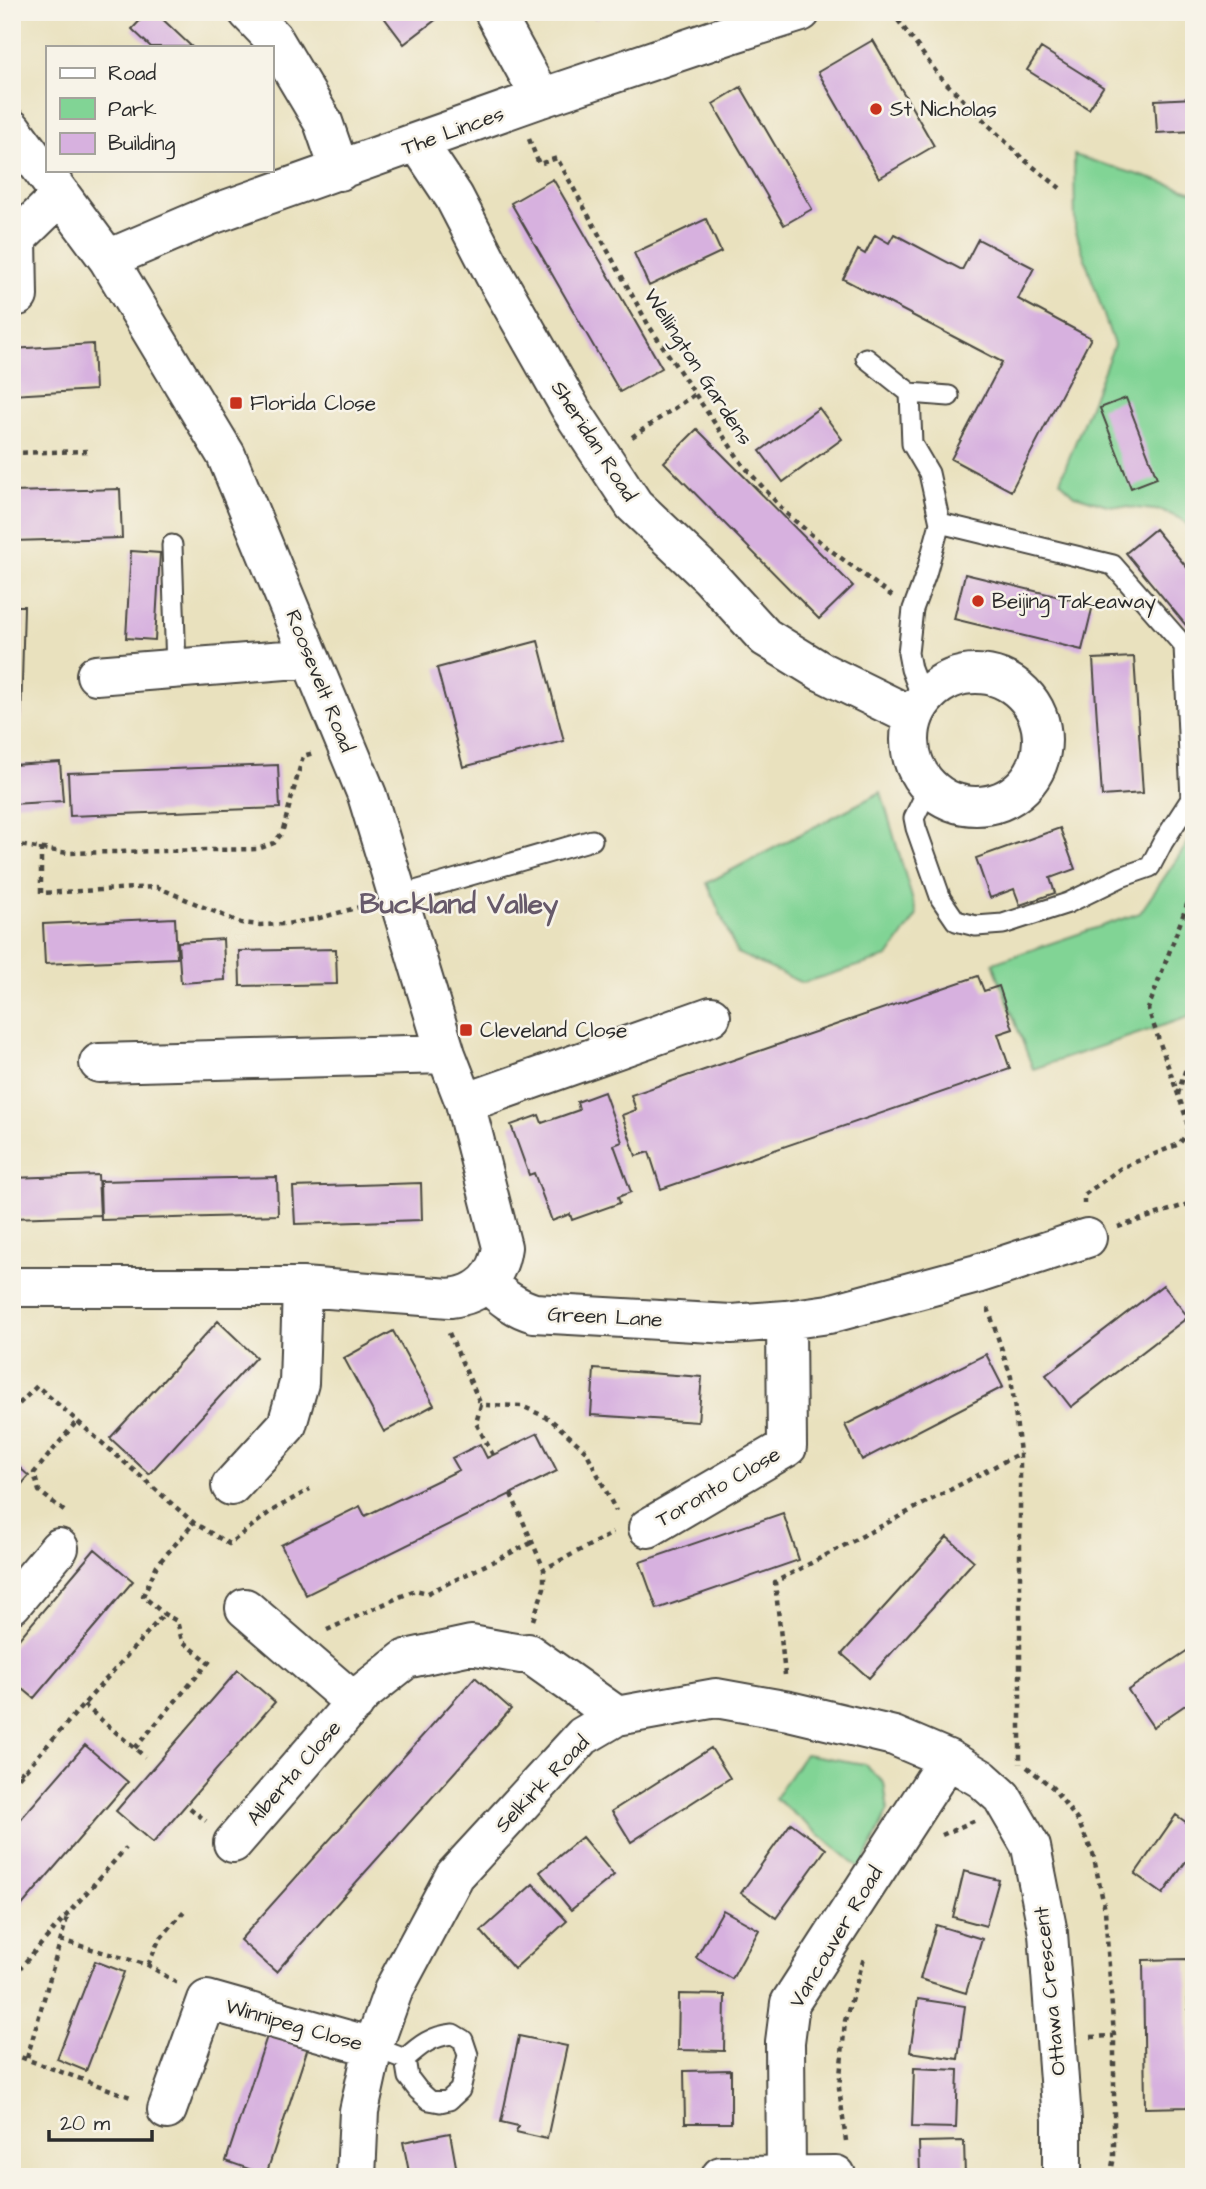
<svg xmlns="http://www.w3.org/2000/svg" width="1206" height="2189" font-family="'Architects Daughter',sans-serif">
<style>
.green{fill:#81d495;stroke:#568060;stroke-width:2}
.building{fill:#d7b1df}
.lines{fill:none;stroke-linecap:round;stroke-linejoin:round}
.service-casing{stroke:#484641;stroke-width:23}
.minor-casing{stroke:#484641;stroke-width:42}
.path{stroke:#484641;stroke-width:4.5;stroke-dasharray:5 5;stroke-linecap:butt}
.service{stroke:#fff;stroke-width:19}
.minor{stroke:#fff;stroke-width:38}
.poi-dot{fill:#c8321e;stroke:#f7f3e8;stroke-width:2.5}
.labels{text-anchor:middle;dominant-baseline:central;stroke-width:5;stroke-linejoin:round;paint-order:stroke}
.poi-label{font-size:21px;fill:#2b2b2b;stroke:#f7f3e8;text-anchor:start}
.street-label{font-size:21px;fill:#2b2b2b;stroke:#f7f3e8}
.district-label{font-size:28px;font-weight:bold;fill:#675a6a;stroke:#f7f3e8}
</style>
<rect width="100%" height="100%" fill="#f7f3e8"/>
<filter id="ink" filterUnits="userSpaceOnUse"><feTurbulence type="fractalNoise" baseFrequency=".0143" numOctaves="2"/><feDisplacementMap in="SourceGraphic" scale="14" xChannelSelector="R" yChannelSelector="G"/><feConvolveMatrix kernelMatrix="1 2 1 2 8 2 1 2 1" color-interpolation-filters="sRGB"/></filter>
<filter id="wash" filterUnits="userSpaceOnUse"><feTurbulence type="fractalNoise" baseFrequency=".00686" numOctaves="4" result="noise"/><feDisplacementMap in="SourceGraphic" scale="28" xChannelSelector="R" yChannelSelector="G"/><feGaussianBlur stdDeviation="1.57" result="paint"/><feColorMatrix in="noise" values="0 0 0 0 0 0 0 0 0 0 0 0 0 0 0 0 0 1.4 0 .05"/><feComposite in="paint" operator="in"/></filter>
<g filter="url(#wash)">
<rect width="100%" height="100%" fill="#e9e1be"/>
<!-- green -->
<path class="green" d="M1074,155L1194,192V531L1181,519L1163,511L1107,505L1075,495L1060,481L1114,345L1075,229Z
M881,792L917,915L888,957L802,983L737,953L707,883Z
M1194,834V1015L1033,1069L993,963L1140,913Z
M805,1754L864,1764L884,1783L888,1810L861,1869L775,1798Z"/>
<g id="blocks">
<!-- building -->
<path class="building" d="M148,12H155L192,47H151L132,29Z
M380,12H433L438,18L404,44Z
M589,12H604L597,20Z
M873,40L934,146L879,178L818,72Z
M1041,48L1103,87L1089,109L1027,70Z
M741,87L812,209L784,225L713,104Z
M1194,98V131L1157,133L1155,100Z
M553,179L662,368L620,392L511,203Z
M706,219L721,252L649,286L634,253Z
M894,234L962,270L978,239L1034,268L1018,299L1091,338L1011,491L951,459L1002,362L843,279L858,250L865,254L875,235L889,243Z
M93,344L95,390L12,395V349Z
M1126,398L1157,478L1131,488L1100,408Z
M819,408L842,439L783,482L760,451Z
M697,429L853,586L819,619L664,462Z
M120,489L122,538L12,541V492Z
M1155,529L1194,576V635L1126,553Z
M131,551L160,553L155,640L126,638Z
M965,574L1093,605L1082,650L954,619Z
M12,606H24L21,720L12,719Z
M538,641L564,741L463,767L437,668Z
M1134,657L1143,793L1102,796L1093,659Z
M60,762L63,801L12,804V765Z
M278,765L280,808L70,816L68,773Z
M1060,828L1075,869L1050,878L1055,893L1020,905L1014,889L990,898L976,858Z
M175,918L177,958L45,964L43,924Z
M223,939L225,980L181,983L178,942Z
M336,949L337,984L240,986L239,951Z
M978,976L984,991L999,986L1013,1029L998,1034L1010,1069L661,1189L649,1152L636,1156L622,1115L636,1110L631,1095Z
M604,1092L622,1142L614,1145L631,1192L618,1197L620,1203L572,1220L570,1214L552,1221L534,1173L529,1175L511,1125L539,1115L542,1123L579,1110L577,1102Z
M98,1175L100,1215L12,1218V1178Z
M277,1177L278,1215L101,1220L100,1181Z
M421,1183L422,1220L295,1224L293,1187Z
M1163,1285L1188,1317L1071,1407L1046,1375Z
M218,1321L256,1357L149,1474L110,1438Z
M393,1331L434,1405L384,1432L344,1358Z
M986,1354L1003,1387L862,1460L845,1425Z
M594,1369L702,1377L698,1422L591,1415Z
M538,1433L557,1471L306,1595L281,1545L360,1506L365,1516L459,1470L452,1458L480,1444L487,1458Z
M12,1461L29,1476L12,1495Z
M783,1513L799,1560L657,1609L640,1562Z
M947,1537L974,1561L869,1678L842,1654Z
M95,1549L133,1581L34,1698L12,1680V1647Z
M1194,1646V1699L1153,1727L1128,1690Z
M238,1670L275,1702L153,1843L116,1811Z
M475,1677L511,1709L276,1972L240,1940Z
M85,1745L128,1782L12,1917V1829Z
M711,1748L730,1778L631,1842L612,1811Z
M1176,1815L1194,1828V1850L1163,1894L1135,1874Z
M791,1823L826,1849L776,1918L741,1893Z
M582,1837L614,1875L571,1910L540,1872Z
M964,1871L999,1880L986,1926L953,1917Z
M533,1884L567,1921L514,1969L481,1931Z
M723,1910L759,1930L732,1979L696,1958Z
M936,1925L982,1939L966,1993L920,1979Z
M1187,1959L1190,2107L1145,2108L1143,1960Z
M95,1961L124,1972L86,2071L57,2059Z
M679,1994L725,1995L724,2051L678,2050Z
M918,1999L965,2006L958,2059L910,2052Z
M271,2024L311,2038L266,2175L226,2161Z
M519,2036L567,2046L547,2139L516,2132L518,2126L501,2122Z
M914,2068L958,2070L956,2128L912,2127Z
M731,2070V2123H685L684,2071Z
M450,2133L458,2177H410L403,2142Z
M964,2141L965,2177H920L919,2142Z"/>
</g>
</g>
<g filter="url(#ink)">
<use href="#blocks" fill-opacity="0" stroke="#484641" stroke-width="2"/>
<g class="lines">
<!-- service casing -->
<g class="service-casing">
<path id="service" d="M866,358L910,393L912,444L929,473L940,523
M910,393L949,396
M172,545L176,669
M923,700L911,669L908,653L913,609L926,574L940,523L1113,565L1184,646L1191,799L1163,842L1150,867L1121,877L1068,903L1003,924L976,926L956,921L941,899L916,828L914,818L929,787
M398,896L592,840
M373,2047L405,2059C420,2045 432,2036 453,2034L463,2040L468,2055L460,2090L449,2100L440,2102L429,2100L418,2090L408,2077L405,2059"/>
</g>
<!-- minor casing -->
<g class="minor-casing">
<path id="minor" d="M248,12L273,38L323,122L340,171
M494,12L541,98
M12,129L108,259L226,455L367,795L446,1054L465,1103L502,1247C498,1277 480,1295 450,1298L302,1287H12
M418,143L454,197L494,274L572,411L634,505L710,577L765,637L822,672L914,717
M108,259L211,215L541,98L734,33L801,12
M18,296L17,238L61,195
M910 740a66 66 0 1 1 132 0a66 66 0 1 1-132 0Z
M96,675L310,658
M99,1063L446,1054
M465,1103L711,1016
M487,1283C502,1297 514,1307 534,1313L731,1324L786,1320L829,1314L977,1274L1087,1238
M231,1486L287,1425L299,1383L302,1287
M648,1528L787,1447L786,1320
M12,1604L59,1548
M245,1608L355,1703
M233,1843L363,1693L406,1659L471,1645L521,1654L528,1653L617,1716
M167,2110L207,2000L373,2047
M786,2175L785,2042L790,2003L948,1759
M721,2176L836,2175
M356,2177L359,2111L373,2047L393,1991L455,1875L583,1736L617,1716L716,1698L789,1711L894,1736L948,1759L982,1779L1002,1797L1031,1847L1048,1933L1062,2120V2177"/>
</g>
<!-- path -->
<path class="path" d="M892,12L940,77L1022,158L1060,188
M529,139L539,164L557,158L649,326L743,465L787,514L825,546L892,596
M632,437L695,394
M12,453L87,451
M12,844L68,853L258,849L274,843L282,833L303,756L313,753
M41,848V893L157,887L241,923L260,925L286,924L316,919L363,906
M1178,1094L1186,1068L1194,1056
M1084,1204V1195L1121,1168L1179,1144L1187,1134V1120L1148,1009L1194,886
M1118,1227L1194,1202
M988,1308L1011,1377L1020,1453V1764
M449,1333L481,1405
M12,1411L37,1386L194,1523L229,1544L270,1512L310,1489
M493,1455L476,1423L481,1405L522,1406L550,1419L586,1451L616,1511
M511,1494L544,1569
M64,1511L39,1491L34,1473L77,1421
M533,1620L544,1588V1569L613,1533
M327,1630L415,1590L428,1593L531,1543
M785,1675L775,1582L1020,1453
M84,1705L145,1757
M135,1748L209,1662L182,1641L177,1621L164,1614L143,1596L157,1565L194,1523
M12,1764L23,1773
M1027,1767L1053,1788L1078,1821L1093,1854L1105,1910L1114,2036V2157L1110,2177
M12,1785L164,1614
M190,1808L206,1821
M942,1835L976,1820
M60,1940L148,1965L177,1983
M148,1965L159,1940L185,1910
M12,1977L126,1848
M1091,2037L1114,2036
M12,2054L133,2098
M27,2058L67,1918
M846,2141L839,2088L845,2021L864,1958"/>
<!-- service -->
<use href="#service" class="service"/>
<!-- minor -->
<use href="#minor" class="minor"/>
</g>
</g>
<!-- markers -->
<g class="poi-dot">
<circle cx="876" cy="109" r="7"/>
<rect x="229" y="396" width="14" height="14" rx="3.5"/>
<circle cx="978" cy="601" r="7"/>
<rect x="459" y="1023" width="14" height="14" rx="3.5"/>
</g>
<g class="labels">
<!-- poi labels -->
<g class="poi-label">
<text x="890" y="109">St Nicholas</text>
<text x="250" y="403">Florida Close</text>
<text x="992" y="601">Beijing Takeaway</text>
<text x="480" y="1030">Cleveland Close</text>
</g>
<!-- street labels -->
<g class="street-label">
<text transform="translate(453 131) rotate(-20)">The Linces</text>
<text transform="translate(698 367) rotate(57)">Wellington Gardens</text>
<text transform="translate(594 441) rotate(57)">Sheridan Road</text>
<text transform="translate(320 681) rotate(68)">Roosevelt Road</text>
<text transform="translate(605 1317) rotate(3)">Green Lane</text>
<text transform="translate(718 1487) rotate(-30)">Toronto Close</text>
<text transform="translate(294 1773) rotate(-49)">Alberta Close</text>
<text transform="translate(542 1784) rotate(-46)">Selkirk Road</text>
<text transform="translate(836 1937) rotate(-59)">Vancouver Road</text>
<text transform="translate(1050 1991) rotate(-96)">Ottawa Crescent</text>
<text transform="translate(294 2025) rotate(16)">Winnipeg Close</text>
</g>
<!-- district labels -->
<g class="district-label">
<text x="459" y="904">Buckland Valley</text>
</g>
</g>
<!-- margin -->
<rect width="1206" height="2189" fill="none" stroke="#f7f3e8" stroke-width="42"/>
<!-- legend -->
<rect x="46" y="46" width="228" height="126" fill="#f7f3e8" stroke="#a5a39c" stroke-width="2"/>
<rect x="60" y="68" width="35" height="10" fill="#ffffff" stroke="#a5a39c" stroke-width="2"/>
<text x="108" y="80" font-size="21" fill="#2b2b2b">Road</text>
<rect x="60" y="98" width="35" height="21" fill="#81d495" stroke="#a5a39c" stroke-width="2"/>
<text x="108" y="116" font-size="21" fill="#2b2b2b">Park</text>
<rect x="60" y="133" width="35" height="21" fill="#d7b1df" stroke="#a5a39c" stroke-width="2"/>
<text x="108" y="150" font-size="21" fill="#2b2b2b">Building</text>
<!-- scale -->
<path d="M49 2130v10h103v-10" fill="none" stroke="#2b2b2b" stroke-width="3.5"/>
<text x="60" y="2130" font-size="21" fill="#2b2b2b" stroke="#f7f3e8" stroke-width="5" paint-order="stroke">20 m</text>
</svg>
